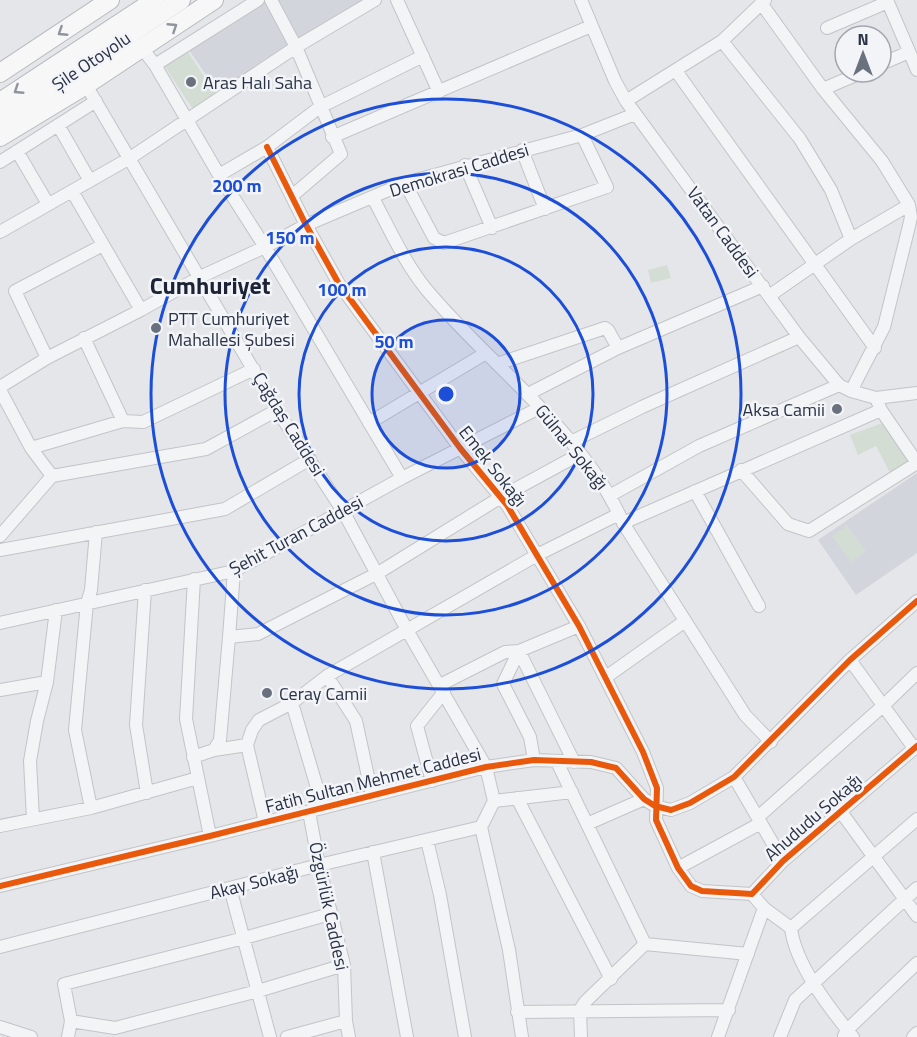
<svg xmlns="http://www.w3.org/2000/svg" width="917" height="1037" font-family="'Titillium Web',sans-serif">
<style>
.built{fill:#d2d5dc}
.park{fill:#d4ddd4}
.lines{fill:none;stroke-linecap:round;stroke-linejoin:round}
.minor-casing{stroke:#c2c4c7;stroke-width:14}
.highway-casing{stroke:#b6b9be;stroke-width:20}
.minor{stroke:#f3f4f6;stroke-width:12}
.highway{stroke:#f7f7f7;stroke-width:18}
.cycleway-casing{stroke:#f2f4f8;stroke-width:10}
.cycleway{stroke:#e8590c;stroke-width:6}
.oneway{stroke:#90949e}
.ring{fill:none;stroke:#1d4ed8;stroke-width:3}
.poi-dot{fill:#6a717e;stroke:#f2f4f8;stroke-width:2}
.labels{text-anchor:middle;dominant-baseline:central;stroke-width:5;stroke-linejoin:round;paint-order:stroke}
.street-label{font-size:18px;fill:#293244;stroke:#f2f4f8}
.poi-label{font-size:18px;fill:#293244;stroke:#f2f4f8;text-anchor:start}
.district-label{font-size:24px;font-weight:bold;fill:#1b2335;stroke:#f2f4f8}
.centre{fill:#1d4ed8;stroke:#f2f4f8;stroke-width:3}
.ring-label{font-size:18px;text-anchor:middle;font-weight:bold;fill:#1d4ed8;stroke:#f2f4f8;stroke-width:5;stroke-linejoin:round;paint-order:stroke}
</style>
<rect width="100%" height="100%" fill="#e4e6e9"/>
<!-- built -->
<path class="built" d="M254,0H367L219,94L185,44Z
M917,473V553L856,595L818,540Z"/>
<!-- park -->
<path class="park" d="M188,52L217,96L194,111L165,67Z
M667,265L671,278L651,283L648,270Z
M885,422L910,460L890,473L876,446L858,455L850,435Z
M847,526L866,551L851,562L832,536Z"/>
<g class="lines">
<!-- minor casing -->
<g class="minor-casing">
<path id="minor" d="M271,0L296,47L341,154L292,196
M397,0L439,92
M581,0L615,81L626,101L799,337L839,385L851,391L876,398L917,393
M887,0L917,70
M761,3L823,89L882,161L909,205L911,217L909,226L884,327L851,391
M827,28L888,2
M722,41L800,139L831,190L851,239
M142,48L155,65L219,175L265,247L402,478
M881,64L909,52
M155,65L258,0
M676,71L875,348
M86,85L277,410L343,511L407,630L486,767L494,801L481,827
M823,89L863,72
M626,101L722,41L765,0
M58,125L90,181
M332,137L591,26
M267,147L306,225L339,284L460,448L507,505L579,626L643,752L657,788L656,820L678,868L691,886L702,891L752,894L783,861L917,746
M522,150L545,209
M17,151L48,204
M0,162L96,101
M465,165L492,228
M219,175L267,147L320,107L423,56
M405,183L434,238L444,243L607,187L582,135
M72,191L141,310
M373,198C389,228 404,262 426,289C489,365 584,432 623,523L745,715L771,742
M0,232L130,158L296,47L375,0
M769,296L851,239L909,205
M84,338L123,421
M47,358L15,291L103,245
M497,364L605,328L608,330L618,348
M0,387L47,358L141,310L200,277L265,247L306,225L405,183L582,135L635,114
M0,390L31,448L52,476L0,536
M528,394L618,348L763,286
M369,423L486,353
M571,442L642,407L799,337
M31,448L123,421L143,422L254,369
M741,470L788,524L809,531L917,463L881,410L876,398
M52,476L206,449L277,410
M695,491L759,606
M611,495L699,446L839,385
M623,523L881,410
M0,550L225,509L310,459
M234,571L229,637L258,634L378,573L501,497L580,454
M194,579L186,719L210,836
M145,590L136,725L147,793
M0,623L234,571L402,478L539,408
M850,660L914,748
M327,676L356,721L372,795
M606,677L685,621
M440,685L505,652L519,651L574,762
M0,690L47,682
M292,703L323,808
M214,750L220,740L229,637
M193,757L214,750L247,745
M534,760L530,737L503,684L519,651L579,626
M557,762L645,944L585,1002L580,1010L581,1037
M734,777L783,861
M432,781L417,726L444,692
M517,798L611,979
M494,801L572,792
M91,808L75,730L87,603L91,590L96,532
M309,812L319,865L344,965L346,1021L349,1037
M841,812L917,916
M758,817L884,705L917,673
M33,819L30,761L37,721L47,682L56,610
M265,822L247,745L252,730L259,720L292,703L327,676L537,555L619,514
M587,824L644,799
M0,826L91,808L198,778
M481,827L509,950L522,1037
M427,840L440,895L465,1037
M373,852L407,1037
M678,868L761,823
M0,886L210,836L486,767L534,760L591,762L616,768L644,799L655,806L671,810L690,803L734,777L850,660L917,601
M230,888L270,1037
M752,894L764,908L791,928L917,819
M791,928C795,964 830,1009 853,1037
M645,944L748,954
M0,947L319,865L481,827
M517,1012L729,1010
M71,1021L115,1028L258,991L344,965
M0,1027L31,1037
M844,1036L847,1030L917,963
M68,1037L71,1021L64,984L244,938L330,914
M287,1037L346,1021
M718,1037L764,908
M780,1037L795,1000L917,888
M913,1037L917,1033"/>
</g>
<!-- highway casing -->
<g class="highway-casing">
<path id="highway" d="M0,73L110,0
M0,102L155,0
M0,121L181,0
M0,137L86,85L214,0"/>
</g>
<!-- minor -->
<use href="#minor" class="minor"/>
<!-- highway -->
<use href="#highway" class="highway"/>
<!-- cycleway casing -->
<g class="cycleway-casing">
<path id="cycleway" d="M267,147L306,225L339,284L460,448L507,505L579,626L643,752L657,788L656,820L678,868L691,886L702,891L752,894L783,861L917,746
M0,886L210,836L486,767L534,760L591,762L616,768L644,799L655,806L671,810L690,803L734,777L850,660L917,601"/>
</g>
<!-- cycleway -->
<use href="#cycleway" class="cycleway"/>
</g>
<!-- one-way arrows -->
<defs><path id="oneway-chevron" d="M-2-3.5L2.5 0L-2 3.5" fill="none" stroke-width="1.6" stroke-linecap="round" stroke-linejoin="round" transform="scale(1.5)"/></defs>
<g class="oneway">
<use href="#oneway-chevron" transform="translate(173 27) rotate(-33)"/>
<use href="#oneway-chevron" transform="translate(62 32) rotate(147)"/>
<use href="#oneway-chevron" transform="translate(18 90) rotate(147)"/>
</g>
<!-- distance rings -->
<circle cx="446" cy="394" r="74" fill="#1d4ed8" fill-opacity=".12"/>
<g class="ring">
<circle cx="446" cy="394" r="74"/>
<circle cx="446" cy="394" r="147"/>
<circle cx="446" cy="394" r="221"/>
<circle cx="446" cy="394" r="295"/>
</g>
<!-- markers -->
<g class="poi-dot">
<circle cx="191" cy="82" r="6"/>
<circle cx="156" cy="328" r="6"/>
<circle cx="837" cy="409" r="6"/>
<circle cx="267" cy="693" r="6"/>
</g>
<g class="labels">
<!-- street labels -->
<g class="street-label">
<text transform="translate(91 61) rotate(-34)">Şile Otoyolu</text>
<text transform="translate(459 170) rotate(-17)">Demokrasi Caddesi</text>
<text transform="translate(723 232) rotate(54)">Vatan Caddesi</text>
<text transform="translate(289 424) rotate(58)">Çağdaş Caddesi</text>
<text transform="translate(572 447) rotate(51)">Gülnar Sokağı</text>
<text transform="translate(493 466) rotate(52)">Emek Sokağı</text>
<text transform="translate(296 535) rotate(-28)">Şehit Turan Caddesi</text>
<text transform="translate(373 780) rotate(-14)">Fatih Sultan Mehmet Caddesi</text>
<text transform="translate(813 817) rotate(-41)">Ahududu Sokağı</text>
<text transform="translate(254 882) rotate(-14)">Akay Sokağı</text>
<text transform="translate(329 906) rotate(78)">Özgürlük Caddesi</text>
</g>
<!-- poi labels -->
<g class="poi-label">
<text x="203" y="82">Aras Halı Saha</text>
<text x="168" y="318">PTT Cumhuriyet<tspan x="168" dy="21">Mahallesi Şubesi</tspan></text>
<text x="825" y="409" text-anchor="end">Aksa Camii</text>
<text x="279" y="693">Ceray Camii</text>
</g>
<!-- district labels -->
<g class="district-label">
<text x="210" y="285">Cumhuriyet</text>
</g>
</g>
<circle cx="446" cy="394" r="9" class="centre"/>
<g class="ring-label">
<text x="237" y="192">200 m</text>
<text x="290" y="244">150 m</text>
<text x="342" y="296">100 m</text>
<text x="394" y="348">50 m</text>
</g>
<!-- north arrow -->
<g transform="translate(863 54)"><circle r="28" fill="#f2f4f8" stroke="#a2a6b0" stroke-width="1.5"/>
<path d="M0-4.5L10 22L0 15L-10 22Z" fill="#6a717e"/>
<text y="-9" font-size="16" font-weight="bold" text-anchor="middle" fill="#293244">N</text>
</g>
</svg>
